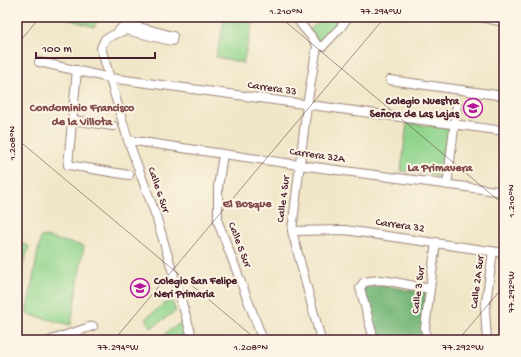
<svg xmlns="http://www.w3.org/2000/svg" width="521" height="357" font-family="'Gochi Hand',sans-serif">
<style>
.green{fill:#90d48c;stroke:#6d7a5c}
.forest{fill:#74b678;stroke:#5f6a52}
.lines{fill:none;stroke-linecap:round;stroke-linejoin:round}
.minor-casing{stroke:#9d827a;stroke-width:10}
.minor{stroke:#fff;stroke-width:8}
.ticks{fill:none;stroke:#4a1f2b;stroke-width:1;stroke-opacity:0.45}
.labels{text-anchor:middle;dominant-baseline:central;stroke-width:4;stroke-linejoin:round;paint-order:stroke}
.street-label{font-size:11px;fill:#4a1f2b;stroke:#fcf5e5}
.poi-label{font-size:11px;font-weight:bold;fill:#4a1f2b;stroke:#fcf5e5;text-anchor:end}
.neighbourhood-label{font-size:12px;font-weight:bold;fill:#824b4a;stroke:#fcf5e5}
.neatline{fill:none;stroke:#4a1f2b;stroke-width:1.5}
.ticks-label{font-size:10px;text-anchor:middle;fill:#4a1f2b}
</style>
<rect width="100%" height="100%" fill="#fcf5e5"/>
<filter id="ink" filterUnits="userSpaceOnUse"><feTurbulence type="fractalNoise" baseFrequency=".025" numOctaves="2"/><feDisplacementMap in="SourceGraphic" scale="8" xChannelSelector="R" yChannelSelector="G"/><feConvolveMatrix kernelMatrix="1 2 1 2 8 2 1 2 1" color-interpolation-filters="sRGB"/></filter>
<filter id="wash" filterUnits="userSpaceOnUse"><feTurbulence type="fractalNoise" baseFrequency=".012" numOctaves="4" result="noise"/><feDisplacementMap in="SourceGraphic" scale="16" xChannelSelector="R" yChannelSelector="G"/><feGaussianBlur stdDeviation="0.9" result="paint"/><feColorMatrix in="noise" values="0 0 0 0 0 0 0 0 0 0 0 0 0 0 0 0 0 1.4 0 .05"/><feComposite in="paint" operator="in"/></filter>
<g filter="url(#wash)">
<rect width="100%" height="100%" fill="#f0e6c8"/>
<!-- green -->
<path class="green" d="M61,17H100L94,27Z
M225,17H235L253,22L243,63L216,57Z
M323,17H346L321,43L309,31Z
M407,123L452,129L446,177L401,171Z
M41,236L84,246L71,325L26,314Z
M17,242L29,246L17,285Z
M171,299L176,311L151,328L146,318Z
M182,322L188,340H155Z"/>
<!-- forest -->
<path class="forest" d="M380,285L426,293L423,340H376L363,288Z"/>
</g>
<g filter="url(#ink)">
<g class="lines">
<!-- minor casing -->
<g class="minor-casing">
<path id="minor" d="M297,17C301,29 313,34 317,46L307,105L292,231L321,340
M480,17L504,22
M117,33L124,25L128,24L173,36L172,41L125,30L105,39L101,48L128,140L156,216L193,340
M317,46H323L341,27L348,17
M39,62L110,78L504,131
M77,70L68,165L129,175
M390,80L504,96
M73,120L113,126
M128,140L299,165L504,192
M223,154L218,187V222L263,340
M447,185L457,104
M292,231L345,230L504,253
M51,340L93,326
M374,340L360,288L364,282L379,280L389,281L430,289
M427,340L425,328L436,242
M487,340L485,310L493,251"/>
</g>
<!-- minor -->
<use href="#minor" class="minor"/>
</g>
</g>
<!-- ticks -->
<path class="ticks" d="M280,17L504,205M17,45L40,17M17,139L257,340M114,340L385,17M458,340L504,286"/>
<!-- icons -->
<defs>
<g id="school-ring" transform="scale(1)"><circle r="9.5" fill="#fcf5e5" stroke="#b5179e" stroke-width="1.5"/><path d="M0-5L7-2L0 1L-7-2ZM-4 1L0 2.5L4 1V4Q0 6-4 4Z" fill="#b5179e"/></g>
</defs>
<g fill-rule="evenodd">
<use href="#school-ring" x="473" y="108"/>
<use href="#school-ring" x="140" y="288"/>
</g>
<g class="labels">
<!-- street labels -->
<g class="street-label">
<text transform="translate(272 89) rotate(8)">Carrera 33</text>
<text transform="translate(317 156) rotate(8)">Carrera 32A</text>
<text transform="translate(158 190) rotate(71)">Calle 6 Sur</text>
<text transform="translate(284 199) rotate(-83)">Calle 4 Sur</text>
<text transform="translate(400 226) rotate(8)">Carrera 32</text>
<text transform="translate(239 245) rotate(69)">Calle 5 Sur</text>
<text transform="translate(478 282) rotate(-83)">Calle 2A Sur</text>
<text transform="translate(419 290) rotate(-83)">Calle 3 Sur</text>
</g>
<!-- poi labels -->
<g class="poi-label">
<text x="459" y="102">Colegio Nuestra<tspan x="459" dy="13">Señora de Las Lajas</tspan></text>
<text x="154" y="282" text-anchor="start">Colegio San Felipe<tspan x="154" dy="13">Neri Primaria</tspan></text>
</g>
<!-- neighbourhood labels -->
<g class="neighbourhood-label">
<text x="82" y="109">Condominio Francisco<tspan x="82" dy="14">de la Villota</tspan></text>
<text x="440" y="169">La Primavera</text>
<text x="247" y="205">El Bosque</text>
</g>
</g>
<!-- margin -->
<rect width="521" height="357" fill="none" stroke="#fcf5e5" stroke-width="44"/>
<!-- scale -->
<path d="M36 52v6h119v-6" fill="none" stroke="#4a1f2b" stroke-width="2"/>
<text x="42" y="52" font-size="12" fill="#4a1f2b" stroke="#fcf5e5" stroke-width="3" paint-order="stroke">100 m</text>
<rect x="22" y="22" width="477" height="313" class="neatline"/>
<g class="ticks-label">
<text x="286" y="14">1.210°N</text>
<text x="381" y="14">77.294°W</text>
<text transform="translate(11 143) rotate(-90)" y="4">1.208°N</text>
<text transform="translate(510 201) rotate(-90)" y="4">1.210°N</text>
<text transform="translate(510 292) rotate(-90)" y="4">77.292°W</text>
<text x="118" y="350">77.294°W</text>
<text x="251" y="350">1.208°N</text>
<text x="463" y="350">77.292°W</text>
</g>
</svg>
